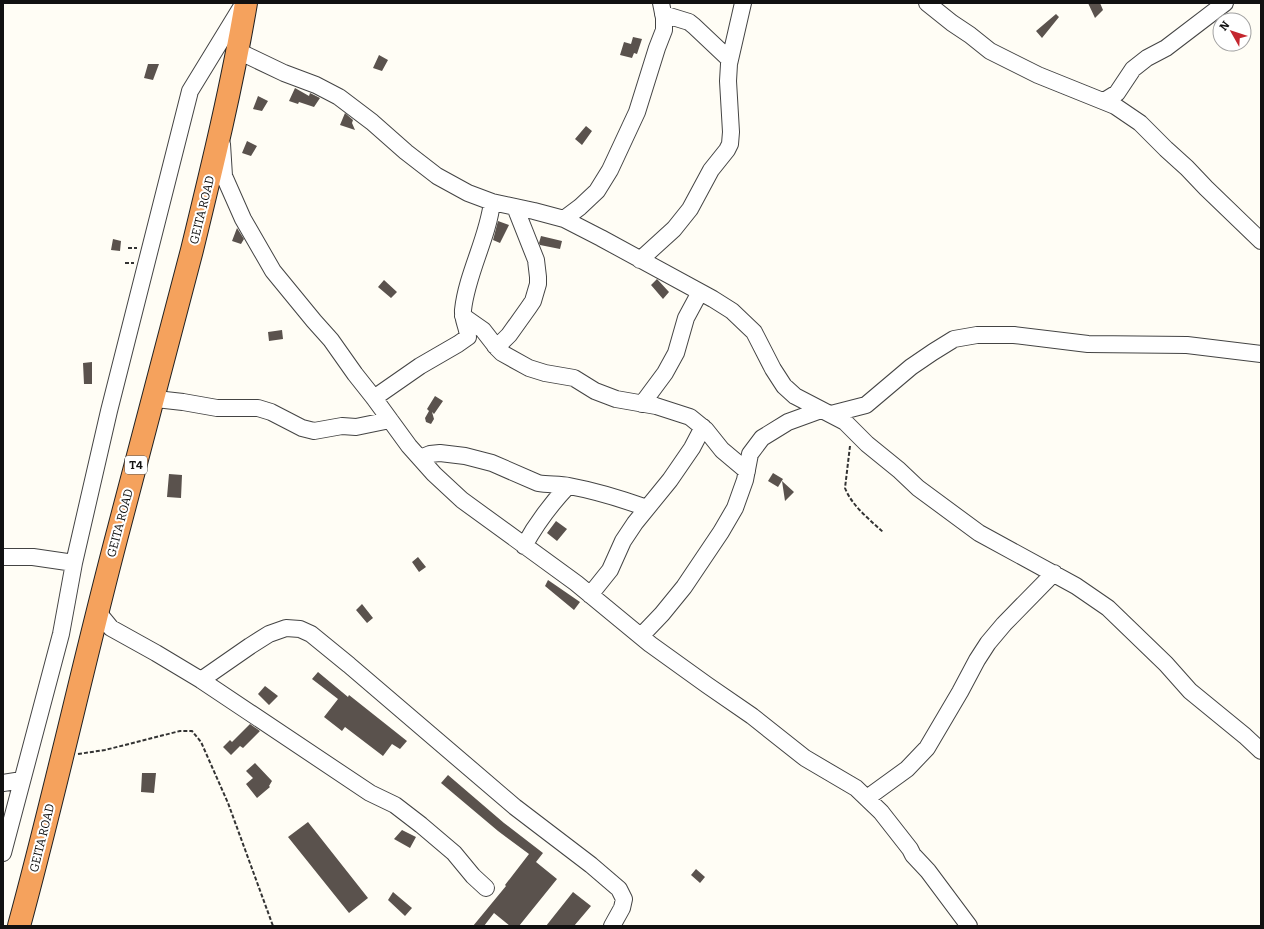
<svg xmlns="http://www.w3.org/2000/svg" width="1264" height="929" font-family="Bitter,serif">
<style>
.building{fill:#5a524d}
.lines{fill:none;stroke-linecap:round;stroke-linejoin:round}
.minor-casing{stroke:#444;stroke-width:18}
.highway-casing{stroke:#222;stroke-width:24}
.path{stroke:#333;stroke-width:2;stroke-dasharray:4 2;stroke-linecap:butt}
.minor{stroke:#fff;stroke-width:16}
.highway{stroke:#f5a25d;stroke-width:22}
.labels{text-anchor:middle;dominant-baseline:central;stroke-width:4;stroke-linejoin:round;paint-order:stroke}
.shield{fill:#fff;stroke:#585858;stroke-width:1}
.shield-label{font-size:11px;font-weight:bold;fill:#111}
.street-label{font-size:12px;fill:#111;stroke:#fff}
</style>
<rect width="100%" height="100%" fill="#fffdf5"/>
<!-- building -->
<path class="building" d="M1088,3H1100L1103,10L1095,18Z
M1056,14L1059,17L1042,38L1036,31Z
M633,37L642,39L637,54L634,53L632,58L620,55L624,42L631,44Z
M379,55L388,60L382,71L373,68Z
M148,64H159L153,80L144,78Z
M295,88L309,96L310,93L320,98L314,107L299,102L298,104L289,101Z
M258,96L268,101L262,111L253,109Z
M345,113L353,120L352,123L355,130L340,125Z
M586,126L592,131L582,145L575,139Z
M247,141L257,146L251,156L242,153Z
M498,221L509,225L500,243L493,240Z
M237,228L244,239L241,244L232,241Z
M541,236L562,241L560,249L540,245L539,243Z
M113,239L121,241L120,251L111,250Z
M657,279L669,292L663,299L651,285Z
M384,280L397,292L391,298L378,287Z
M282,330L283,339L269,341L268,332Z
M92,362V384H84L83,363Z
M435,396L443,401L434,414L432,412L434,419L431,424L426,422L425,418L429,411L427,409Z
M773,473L783,479L778,487L768,481Z
M169,474L182,475L181,498L167,497Z
M782,481L794,492L785,501Z
M556,521L567,529L557,541L547,533Z
M418,557L426,567L419,572L412,562Z
M548,580L580,602L574,610L545,586Z
M362,604L373,618L367,623L356,610Z
M318,672L348,697L349,695L407,741L400,749L392,744L383,756L345,727L342,731L324,717L338,699L312,679Z
M265,686L278,696L269,705L258,694Z
M250,724L260,731L243,748L240,746L231,755L223,747L230,740L232,742Z
M255,763L272,781L269,786L270,787L257,798L246,784L253,778L246,771Z
M142,773H156L154,793L141,792Z
M448,775L504,823L543,853L536,862L557,879L519,926H510L494,913L484,926H473L506,886L505,885L529,854L498,831L441,783Z
M308,822L368,898L349,913L288,837Z
M402,830L416,837L410,848L394,839Z
M696,869L705,877L700,883L691,875Z
M393,892L412,908L405,916L388,900Z
M573,892L591,906L574,926H546Z"/>
<g class="lines">
<!-- minor casing -->
<g class="minor-casing">
<path id="minor" d="M927,3L952,23L970,35L990,51L1038,75L1115,106L1140,123L1166,149L1187,168L1206,188L1261,241
M663,14L689,22L694,26L730,60
M238,51L284,73L316,85L339,97L372,122L406,152L437,176L468,193L492,202L534,211L564,219L601,238L713,299L732,311L754,332L773,369L784,386L795,396L845,422L867,444L899,470L918,488L979,533L1076,586L1108,608L1166,664L1190,691L1245,736L1261,751
M1104,101L1117,93L1133,69L1147,58L1166,48L1225,3
M222,144L224,176L243,219L273,271L314,321L331,340L355,374L374,398L409,446L434,474L462,500L576,583L650,644L707,685L752,716L805,758L856,788L881,812L910,849L913,855L928,871L969,926
M564,219L580,207L597,191L610,170L637,112L657,48L664,30V18L661,3
M640,260L674,229L690,209L711,170L727,150L730,144L731,132L728,81L729,64L743,3
M463,316L483,330L497,348L502,353L529,368L545,373L574,378L595,391L616,399L656,406L690,417L706,430L722,450L747,471
M495,346L502,342L509,335L529,307L533,301L538,284V277L536,260L515,207
M155,394L156,399L183,402L217,408H258L271,412L302,428L314,431L342,426L356,427L390,420
M374,398L420,366L458,344L468,337C468,328 462,319 463,310C467,273 488,238 492,202
M642,404L665,373L676,353L686,318L700,292
M831,414L866,405L911,367L933,352L954,339L977,335H1014L1088,344L1187,345L1261,354
M420,458L430,454L440,453L465,456L492,463L538,483C548,485 559,484 569,486C596,491 622,499 647,508
M524,546C536,524 551,504 568,486
M3,557H33L74,563
M590,595L610,570L623,541L635,523L670,480L692,448L703,427
M97,611L111,628L156,653L201,680L370,793L395,805L421,825L454,853L473,876L486,888
M641,636L662,614L684,587L721,532L735,508L745,480L750,454L762,438L788,422L821,410
M201,680L250,646L269,634L286,628L300,629L311,634L349,665L515,807L591,865L619,889L624,899L622,908L612,926
M3,783L22,780
M867,798L907,769L927,748L960,692L977,660L988,643L1004,624L1054,573
M3,853L61,634L74,563L109,411L190,91L242,6"/>
</g>
<!-- highway casing -->
<g class="highway-casing">
<path id="highway" d="M19,926C55,794 84,660 119,528C143,435 168,343 192,250C212,168 232,86 246,3"/>
</g>
<!-- path -->
<path class="path" d="M128,248H137
M125,263H134
M850,446L845,488C852,506 869,519 883,532
M78,754L105,750L180,731H192L201,742L228,803L273,926"/>
<!-- minor -->
<use href="#minor" class="minor"/>
<!-- highway -->
<use href="#highway" class="highway"/>
</g>
<g class="labels">
<!-- shield labels -->
<rect class="shield" x="125" y="456" width="22" height="18" rx="3"/>
<g class="shield-label">
<text x="136" y="465">T4</text>
</g>
<!-- street labels -->
<g class="street-label">
<text transform="translate(202 210) rotate(-76)">GEITA ROAD</text>
<text transform="translate(120 523) rotate(-75)">GEITA ROAD</text>
<text transform="translate(42 838) rotate(-76)">GEITA ROAD</text>
</g>
</g>
<!-- border -->
<rect width="1264" height="929" fill="none" stroke="#111111" stroke-width="8"/>
<!-- north arrow -->
<g transform="translate(1232 32) rotate(309)"><circle r="19" fill="#ffffff" stroke="#a0a0a0"/>
<path d="M0-3L7 15L0 10L-7 15Z" fill="#c4262e"/>
<text y="-6" font-size="11" font-weight="bold" text-anchor="middle" fill="#111111">N</text>
</g>
</svg>
